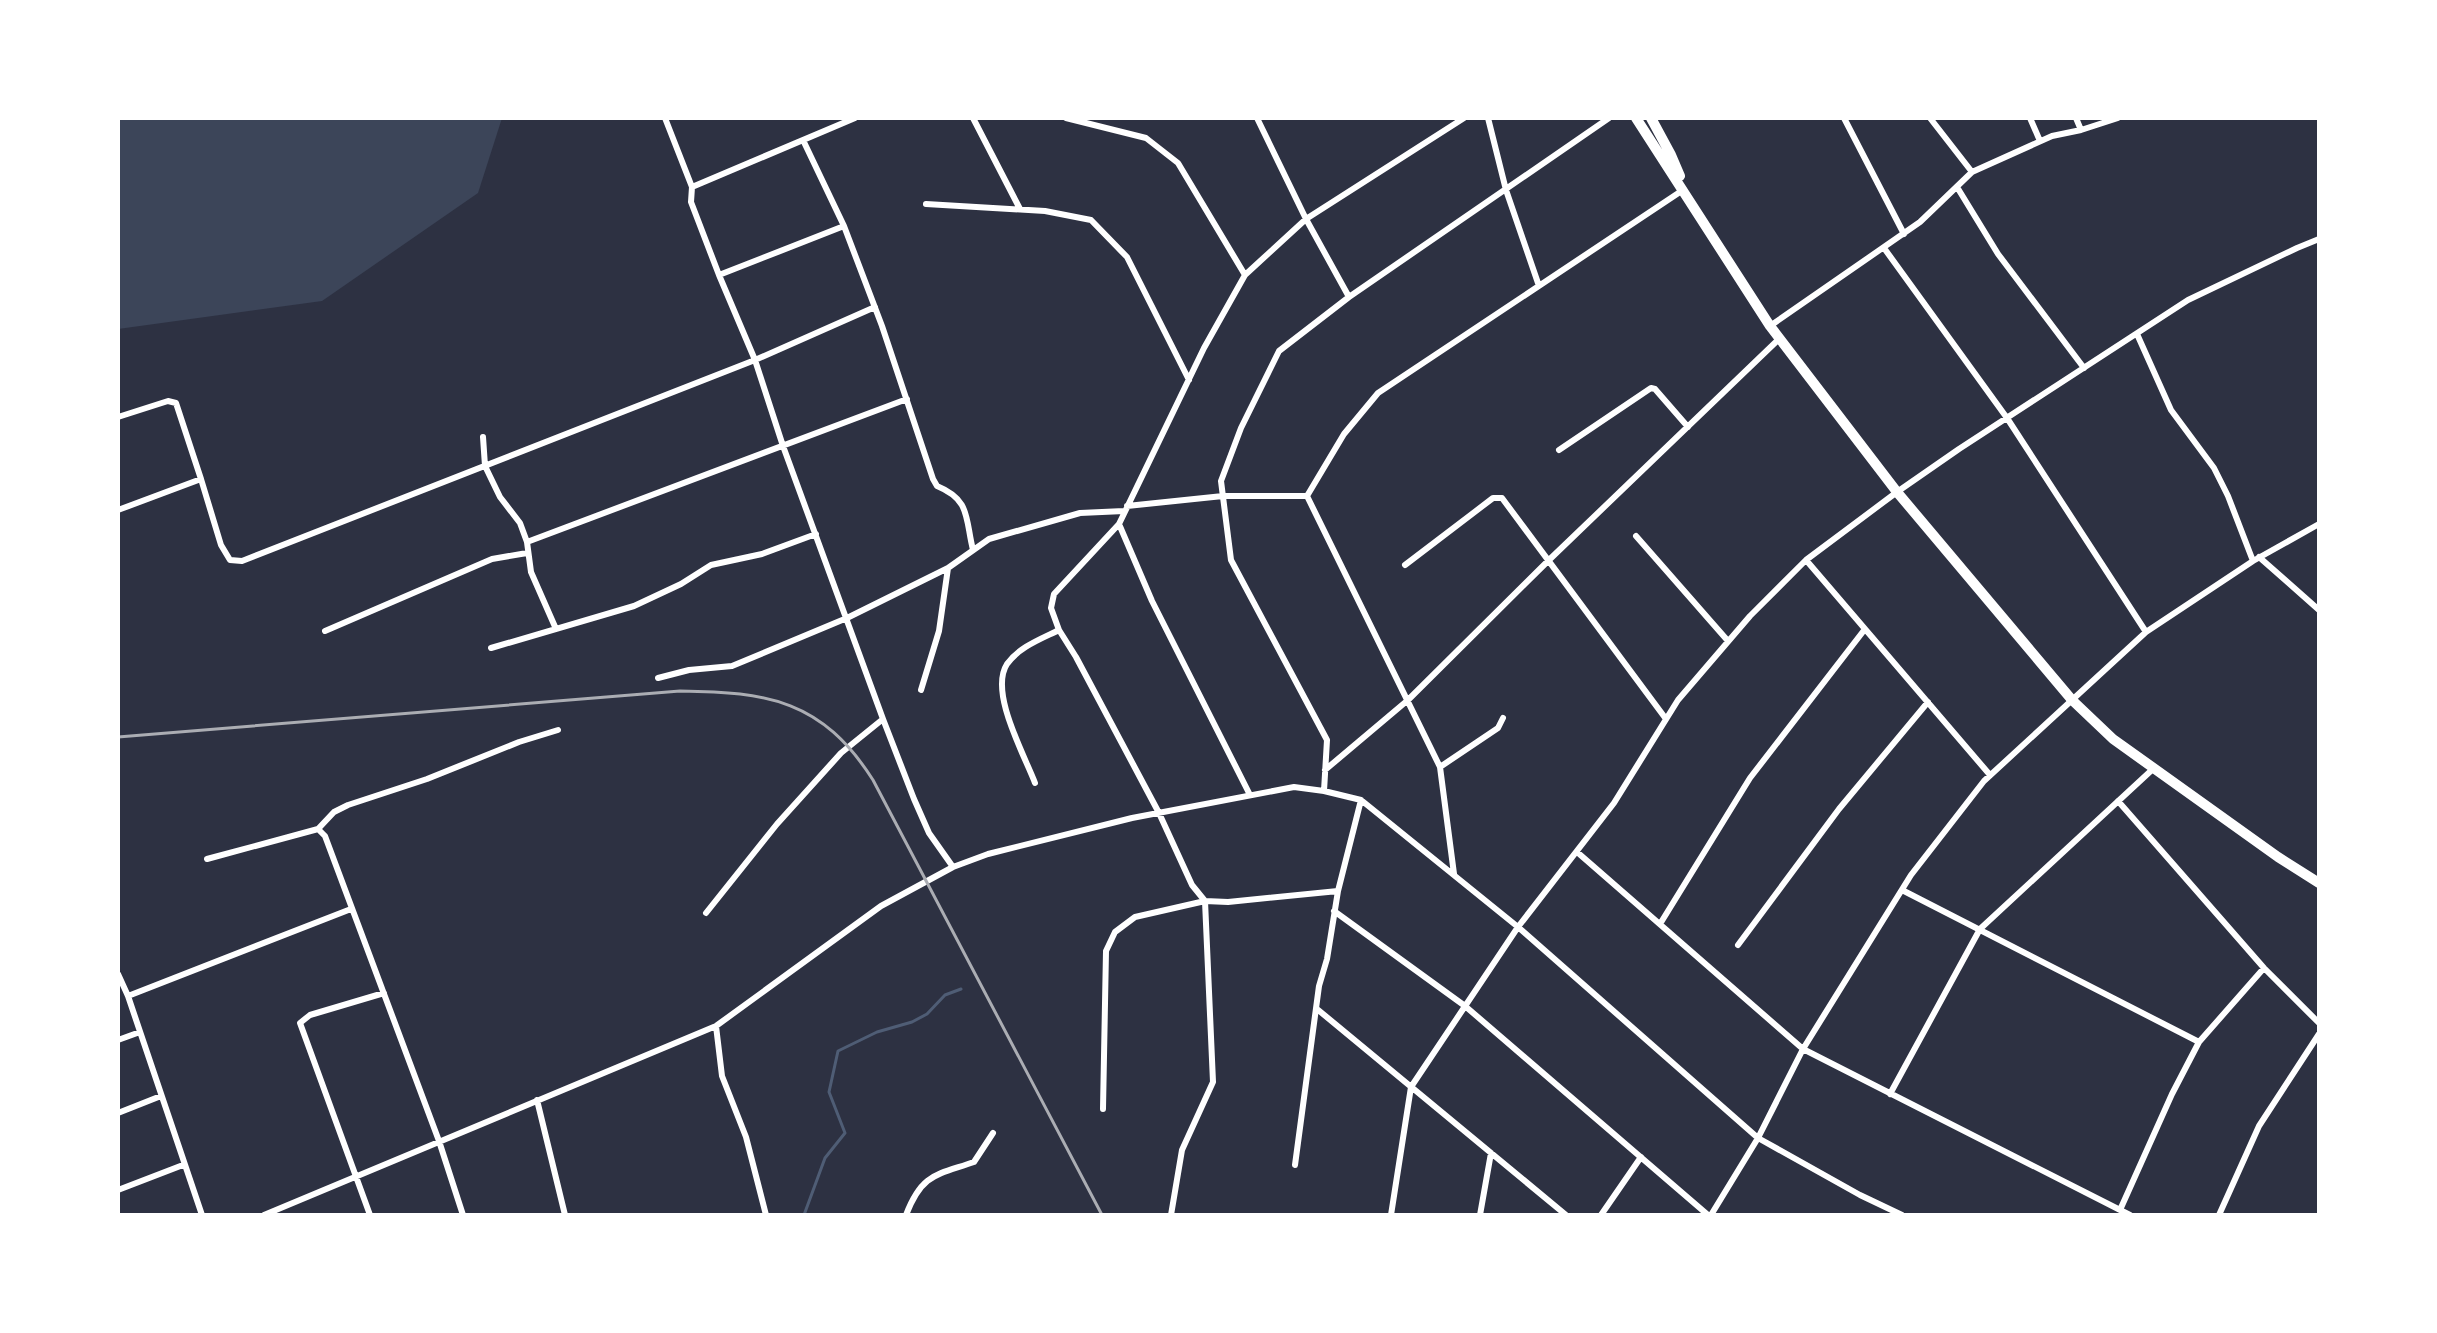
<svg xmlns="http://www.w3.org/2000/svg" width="2437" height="1333" font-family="Cabin,sans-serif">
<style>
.green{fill:#3c4559}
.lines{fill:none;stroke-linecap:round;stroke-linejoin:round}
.stream{stroke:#4f5d75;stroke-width:3}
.minor{stroke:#fff;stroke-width:6}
.trunk{stroke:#fff;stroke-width:10}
.rail{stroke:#abadb3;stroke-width:3}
</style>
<rect width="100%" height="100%" fill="#2d3142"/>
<!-- green -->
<path class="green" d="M118,118H502L478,193L322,301L118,329Z"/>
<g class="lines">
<!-- stream -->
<path class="stream" d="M804,1215L825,1158L845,1133L829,1092L838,1051L877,1032L912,1022L927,1014L945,995L961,989"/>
<!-- minor -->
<path class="minor" d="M665,118L692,187L691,202L719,275L755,360L783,446L883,719
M973,118L1020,209
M1066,118L1146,138L1178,163L1245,275
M1257,118L1306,219L1349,297
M1488,118L1506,190L1539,286
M1844,118L1904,234
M1930,118L1972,172
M2030,118L2040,141
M2076,118L2081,130
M803,140L844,226L882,326L933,479L937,486C971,500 965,518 973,550
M692,187L855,118
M1957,187L1998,254L2084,368
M926,204L1045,211L1091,220L1127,257L1189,380
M1884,248L2007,418L2146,632
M719,275L844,226
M1770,326L1920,222L1972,172L2052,136L2081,130L2118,118
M2137,334L2171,410L2214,468L2228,496L2253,561
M118,417L168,401L176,403L201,479
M483,437L485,466L500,497L520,523L527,542L531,572L556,629
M1559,450L1651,388L1655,389L1688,427
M1127,506L1223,496H1307
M118,510L201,479L221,545L230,560L242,561L755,360L875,307
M1119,524L1152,601L1250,795
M1636,536L1728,641
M527,542L907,399
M2259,557L2319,610
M1806,560L1990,775
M1405,565L1493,498H1502L1666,719
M325,631L492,559L527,553
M491,648L634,606L681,584L711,565L762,554L816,534
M658,678L689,670L732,666L847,618L948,568L989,539L1080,513L1124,511
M921,690L939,631L948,568
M1440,767L1498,728L1503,718
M1325,770L1408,700L1549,560L1779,339
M1035,783C1024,754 989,692 1007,664C1019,647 1041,639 1059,630
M1324,791L1327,740L1231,560L1221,481L1241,428L1279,351L1349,297L1609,118
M2118,801L2264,968L2319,1023
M318,829L334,812L348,805L427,779L519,742L558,730
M1577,852L1803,1049L2130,1215
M207,859L318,829L325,836L439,1141L463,1215
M1454,874L1440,767L1307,496L1344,434L1378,393L1683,190
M1902,890L2199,1042
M1338,891L1228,902L1205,901L1192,885L1159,813L1076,657L1059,630L1051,608L1054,594L1119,524L1204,348L1245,275L1306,219L1464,118
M1334,911L1465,1006L1708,1215
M706,913L777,824L841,753L883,719L914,799L929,833L953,867L988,854L1132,818L1294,787L1324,791L1361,800L1518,927L1758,1138L1860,1195L1902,1215
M1660,924L1750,778L1865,629
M1738,945L1839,809L1928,702
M118,974L128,996L202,1215
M128,996L351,909
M1317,1009L1566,1215
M716,1026L722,1076L746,1137L766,1215
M118,1040L140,1032
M1890,1094L1980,929L2154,768
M537,1100L565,1215
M1103,1109L1106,951L1115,932L1135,917L1205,901L1213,1082L1182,1150L1171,1215
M118,1113L161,1096
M1295,1165L1319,986L1327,959L1338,891L1361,800
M118,1190L183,1165
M2120,1210L2172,1094L2199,1042L2264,968
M264,1215L716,1026L881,906L953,867
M370,1215L300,1023L310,1015L384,993
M906,1215C922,1173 937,1175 974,1162L993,1133
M1391,1215L1411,1087L1518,927L1614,803L1678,700L1750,616L1806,560L1897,492L1959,449L2188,300L2297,248L2319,239
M1480,1215L1491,1153
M1601,1215L1641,1157
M1711,1215L1758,1138L1803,1049L1911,875L1984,781L2146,632L2253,561L2319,524
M2219,1215L2259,1126L2319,1034"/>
<!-- trunk -->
<path class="trunk" d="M1636,118L1770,326L1897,492L2072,700L2113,739L2278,857L2319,883
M1651,118L1671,155L1680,176"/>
<!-- rail -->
<path class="rail" d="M118,737L680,691C768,692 822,700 873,780L1102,1215"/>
</g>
<!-- border -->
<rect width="2437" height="1333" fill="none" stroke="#ffffff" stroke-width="240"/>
</svg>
